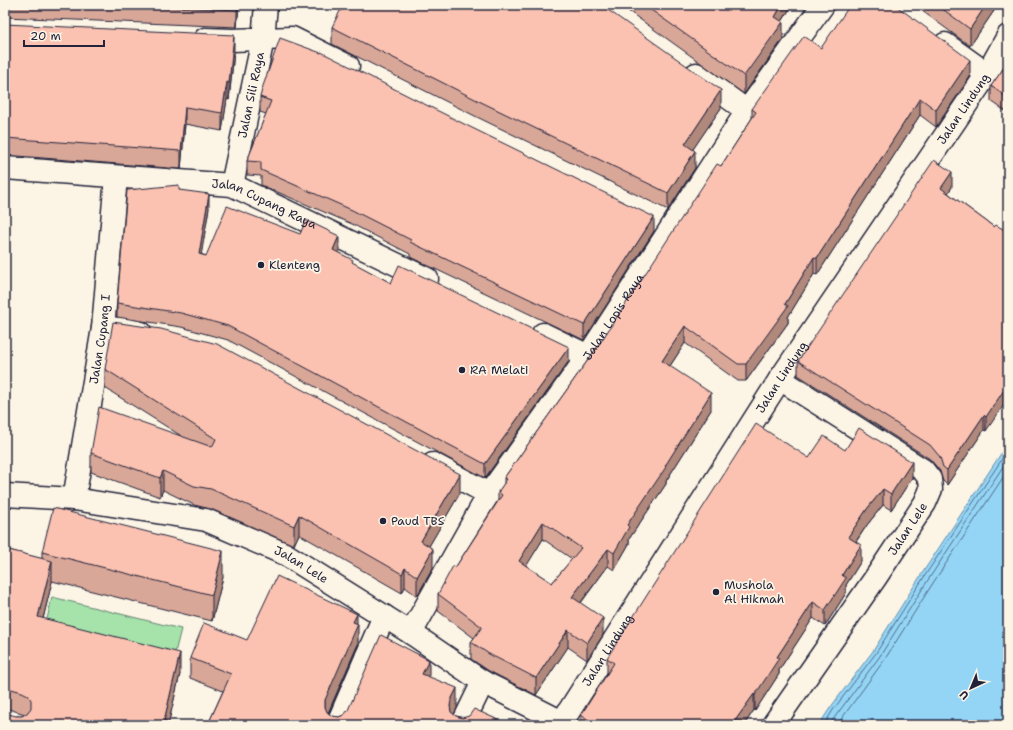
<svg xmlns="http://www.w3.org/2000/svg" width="1013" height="730" font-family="'Shantell Sans',sans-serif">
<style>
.green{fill:#a5e3aa;stroke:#648272}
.water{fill:#94d5f6;stroke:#668dab}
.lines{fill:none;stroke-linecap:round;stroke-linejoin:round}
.shore{stroke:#506a86;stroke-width:1}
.minor-casing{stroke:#22223b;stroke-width:25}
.minor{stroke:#fcf5e5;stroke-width:22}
.wall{fill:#d8a798;stroke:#22223b;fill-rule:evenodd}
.shaded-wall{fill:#b0887c;stroke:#22223b}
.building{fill:#fbc2b1;stroke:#22223b;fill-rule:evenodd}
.poi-dot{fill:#22223b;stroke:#fcf5e5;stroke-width:1.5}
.labels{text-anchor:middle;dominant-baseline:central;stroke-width:3.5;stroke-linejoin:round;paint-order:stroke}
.street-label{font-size:12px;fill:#22223b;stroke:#fcf5e5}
.poi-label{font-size:12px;fill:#22223b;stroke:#fcf5e5;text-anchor:start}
</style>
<rect width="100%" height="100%" fill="#fcf5e5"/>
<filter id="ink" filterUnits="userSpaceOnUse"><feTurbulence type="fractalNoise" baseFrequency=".025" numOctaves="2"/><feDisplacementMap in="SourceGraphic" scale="8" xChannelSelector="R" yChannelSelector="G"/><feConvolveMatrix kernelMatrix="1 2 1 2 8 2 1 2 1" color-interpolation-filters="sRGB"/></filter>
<g filter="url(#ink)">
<!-- green -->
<path class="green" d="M52,597L181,629L171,669L43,637Z"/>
<!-- water -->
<path class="water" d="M1008,443V719L1005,725H819L830,708L873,651L921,575Z"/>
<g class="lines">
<!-- shore -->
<path class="shore" d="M824,725L833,710L876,653L924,577L1008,450
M829,725L880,656L928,580L1008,459
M837,725L885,659L933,583L1008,470"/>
<!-- minor casing -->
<g class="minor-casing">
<g id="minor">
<path d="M205,39L232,40L292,38L348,66"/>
<path d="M945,44L987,74"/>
<path d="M696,74L747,111"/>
<path id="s1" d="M5,168L232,185L427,279"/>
<path id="s2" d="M232,185L263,39L266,5"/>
<path d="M103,328L125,329L141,333"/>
<path d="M543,334L588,356"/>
<path d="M433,464L489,494"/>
<path id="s3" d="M5,495L74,499L206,520L285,554L411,633L483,682L562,722"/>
<path id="s4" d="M74,499L103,328L116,177"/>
<path id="s5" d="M411,633L489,494L588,356L747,111L823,5"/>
<path id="s6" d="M562,722L780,379L987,74L1008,36"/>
<path d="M337,725L384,616"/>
<path d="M462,725L483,682"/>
<path id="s7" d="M773,725L876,577L925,503L931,489L930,479L923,470L780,379"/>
</g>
</g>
<!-- minor -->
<use href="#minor" class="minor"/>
</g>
<!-- wall -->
<path class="wall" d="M5,5H239L237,27L5,17Z
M620,5H792L782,22L783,39L744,94Z
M914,5H998L970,46Z
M5,24L234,52L229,100L227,99L222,131L185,124L181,169L5,155Z
M332,27L721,108L693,149L695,168L668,210L479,118L332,44Z
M821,48L970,77L936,127L920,115L817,275L814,274L788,317V323L746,381H738L685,343L670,366L711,410L666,481V484L629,539V544L614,570L608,566L581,603L603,635L587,660L568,647L536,695L489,671L471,659V642L474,638L438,611V594L455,568L498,500V492L504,484V478L598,346L721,166L752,118V109ZM543,539L572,559L552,583L526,566Z
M1008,62V113L991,101V86Z
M260,97L654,231L584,340L410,257V254L352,224L261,185V176L247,175V161L266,114L260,112Z
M952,187L948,193L994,227L986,431L984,430L947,485L943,481L940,471L930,459L798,375V361Z
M179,190L209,208L201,254L206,256L339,250V252L353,263L391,283L569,361L485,478L228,340L181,327L117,317V303Z
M105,369L460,493L429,546L433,568L417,596L405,587L402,593L299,534L294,545L211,509L194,505L163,490L160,497L91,472V453L183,437L105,388Z
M845,450L912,478L891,510L883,505L867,525L856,542L861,561L846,585V593L825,626L813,618L779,670V674L755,711L754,710L744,725H581V715L607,674V658L809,458Z
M5,549L42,559V552L223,577L212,621L52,581L43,619L180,674L168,725H5L16,716H22L25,714L22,713L8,709H5Z
M357,624L358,644L328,714L332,716L339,717L429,677L457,708L454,714L456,716L505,725H210V720L223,691L190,678V658Z"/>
<!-- shaded-wall -->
<path class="shaded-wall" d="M5,5H6V17H5Z
M238,5H239L237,27V10Z
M782,5H792L775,33L783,22V39L744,94V76L775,17Z
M986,5H998L970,46V29Z
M234,35V52L229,100V83Z
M970,60V77L936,127V110Z
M227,82V99L222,131V113Z
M721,90V108L685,161V144Z
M920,98V115L817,275V258Z
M185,107V124L181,169V151Z
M695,151V168L668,210V193Z
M952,172V187L941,203V188Z
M209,194V208L199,268V254Z
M654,217V231L584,340V325Z
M339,236V250L333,264V250Z
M814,257V274L788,317V323L746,381V364L785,304Z
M685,326V343L662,378V361Z
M569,347V361L485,478V464Z
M1008,381V399L986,431V417Z
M711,393V410L666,481V484L629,539V544L614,570V553L627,525Z
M984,415V430L947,485V470Z
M912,462V478L891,510V494Z
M163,471V490L160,497V478Z
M460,474V493L421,560V541Z
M883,489V505L867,525L848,553V537L867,509Z
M299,515V534L294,545V526Z
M543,522V539L519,578V561Z
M861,545V561L846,585V593L825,626V610L842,575Z
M433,549V568L417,596V577Z
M608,549V566L572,614V597Z
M223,551V577L212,621V595Z
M52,561V582L38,639V617Z
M405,568V587L402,593V574Z
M813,602V618L779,670V674L755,711V695L777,657Z
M357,614V627L358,624V644L325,720V700L353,622Z
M603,618V635L587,660V643Z
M568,630V647L536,695V678Z
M180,653V674L168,725H163Z
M429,660V680L422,674Z
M457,688V708L451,720L450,706L451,700Z
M754,694V710L744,725H732Z"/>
<!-- building -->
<path class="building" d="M135,5H238L237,10Z
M343,5H601L721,90L685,144L695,151L668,193L479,101L332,27Z
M644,5H782L775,17L783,22L744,76Z
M850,5H895L970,60L936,110L920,98L817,258L814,257L785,304L788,306L746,364H738L685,326L662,361L711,393L665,466L666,467L627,525L629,527L614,553L608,549L572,597L603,618L587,643L568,630L536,678L489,654L471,642L482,627L438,594L453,566L455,568L502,495L498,492L507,479L504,478L598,346L717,164L721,166L756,112L752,109L804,36L821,48ZM543,522L581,548L552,583L519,561Z
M937,5H986L970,29Z
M5,24L234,35L229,83L227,82L222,113L185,107L181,151L5,138Z
M280,38L321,53V52L468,126L654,217L584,325L410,242L411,240L352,210L261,170V162L247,161L271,101L260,97L263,86Z
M1008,62V98L991,86Z
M934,160L952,172L941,188L994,227L996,225L1008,232V381L1006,383L1008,384L986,417L984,415L947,470L943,467L940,457L930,445L798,361Z
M179,185V190L209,194L199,254L206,256L227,206L300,234L306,220L339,236L333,250L353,260L352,262L391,283L399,265L569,347L485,464L228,326L181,313L117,303L127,190Z
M113,322L161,329L217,344L460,474L421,541L433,549L417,577L405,568L402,574L299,515L294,526L211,489L194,486L163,471L160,478L91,453L99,407L212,447L216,439L105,369Z
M756,424L809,458L824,436L845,450L859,428L912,462L891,494L883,489L867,509L848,537L861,545L842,575L846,578L825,610L813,602L777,657L779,658L755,695L754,694L732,725H597L581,715L614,663L607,658Z
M53,508L223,551L212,595L42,552Z
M5,549L52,561L38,617L180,653L163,725H5V713L16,716H22L27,713L31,708V700L28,695L22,692L8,688H5Z
M277,576L357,614L353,622L358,624L325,700V707L327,712L332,716L339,717L344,715L348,710L381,635L429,660L422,674L457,688L451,700L450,706L451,712L456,716L462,718L469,716L474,709L505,723L504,725H220L210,720L231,674L190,658L204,623L247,640Z"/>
</g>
<!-- markers -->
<g class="poi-dot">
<circle cx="261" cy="265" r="4"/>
<circle cx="462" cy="370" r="4"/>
<circle cx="383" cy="521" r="4"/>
<circle cx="716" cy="592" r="4"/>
</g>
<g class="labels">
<!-- street labels -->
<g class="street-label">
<text stroke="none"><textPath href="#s2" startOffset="92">Jalan Sili Raya</textPath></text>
<text stroke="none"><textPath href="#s6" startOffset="733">Jalan Lindung</textPath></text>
<text stroke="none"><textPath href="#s1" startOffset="264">Jalan Cupang Raya</textPath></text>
<text stroke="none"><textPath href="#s5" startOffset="376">Jalan Lopis Raya</textPath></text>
<text stroke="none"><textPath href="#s4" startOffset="162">Jalan Cupang I</textPath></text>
<text stroke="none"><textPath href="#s6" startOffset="409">Jalan Lindung</textPath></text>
<text stroke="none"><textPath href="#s7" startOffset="238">Jalan Lele</textPath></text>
<text stroke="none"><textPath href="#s3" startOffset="308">Jalan Lele</textPath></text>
<text stroke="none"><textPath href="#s6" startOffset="85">Jalan Lindung</textPath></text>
</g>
<!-- poi labels -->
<g class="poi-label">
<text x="269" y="265">Klenteng</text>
<text x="470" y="370">RA Melati</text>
<text x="391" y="521">Paud TBS</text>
<text x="724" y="585">Mushola<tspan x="724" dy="14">Al Hikmah</tspan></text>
</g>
</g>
<!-- margin -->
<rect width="1013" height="730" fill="none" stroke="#fcf5e5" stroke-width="20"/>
<rect x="10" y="10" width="993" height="710" fill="none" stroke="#22223b" stroke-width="1.5" filter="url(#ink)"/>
<!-- north arrow -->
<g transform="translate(971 688) rotate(224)" stroke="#fcf5e5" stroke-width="3" paint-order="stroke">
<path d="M0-3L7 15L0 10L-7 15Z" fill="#22223b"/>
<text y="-6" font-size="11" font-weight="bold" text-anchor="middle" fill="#22223b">U</text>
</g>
<!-- scale -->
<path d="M24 40v6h80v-6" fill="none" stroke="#22223b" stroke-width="2"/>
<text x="30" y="40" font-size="12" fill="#22223b" stroke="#fcf5e5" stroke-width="3" paint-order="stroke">20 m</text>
</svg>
